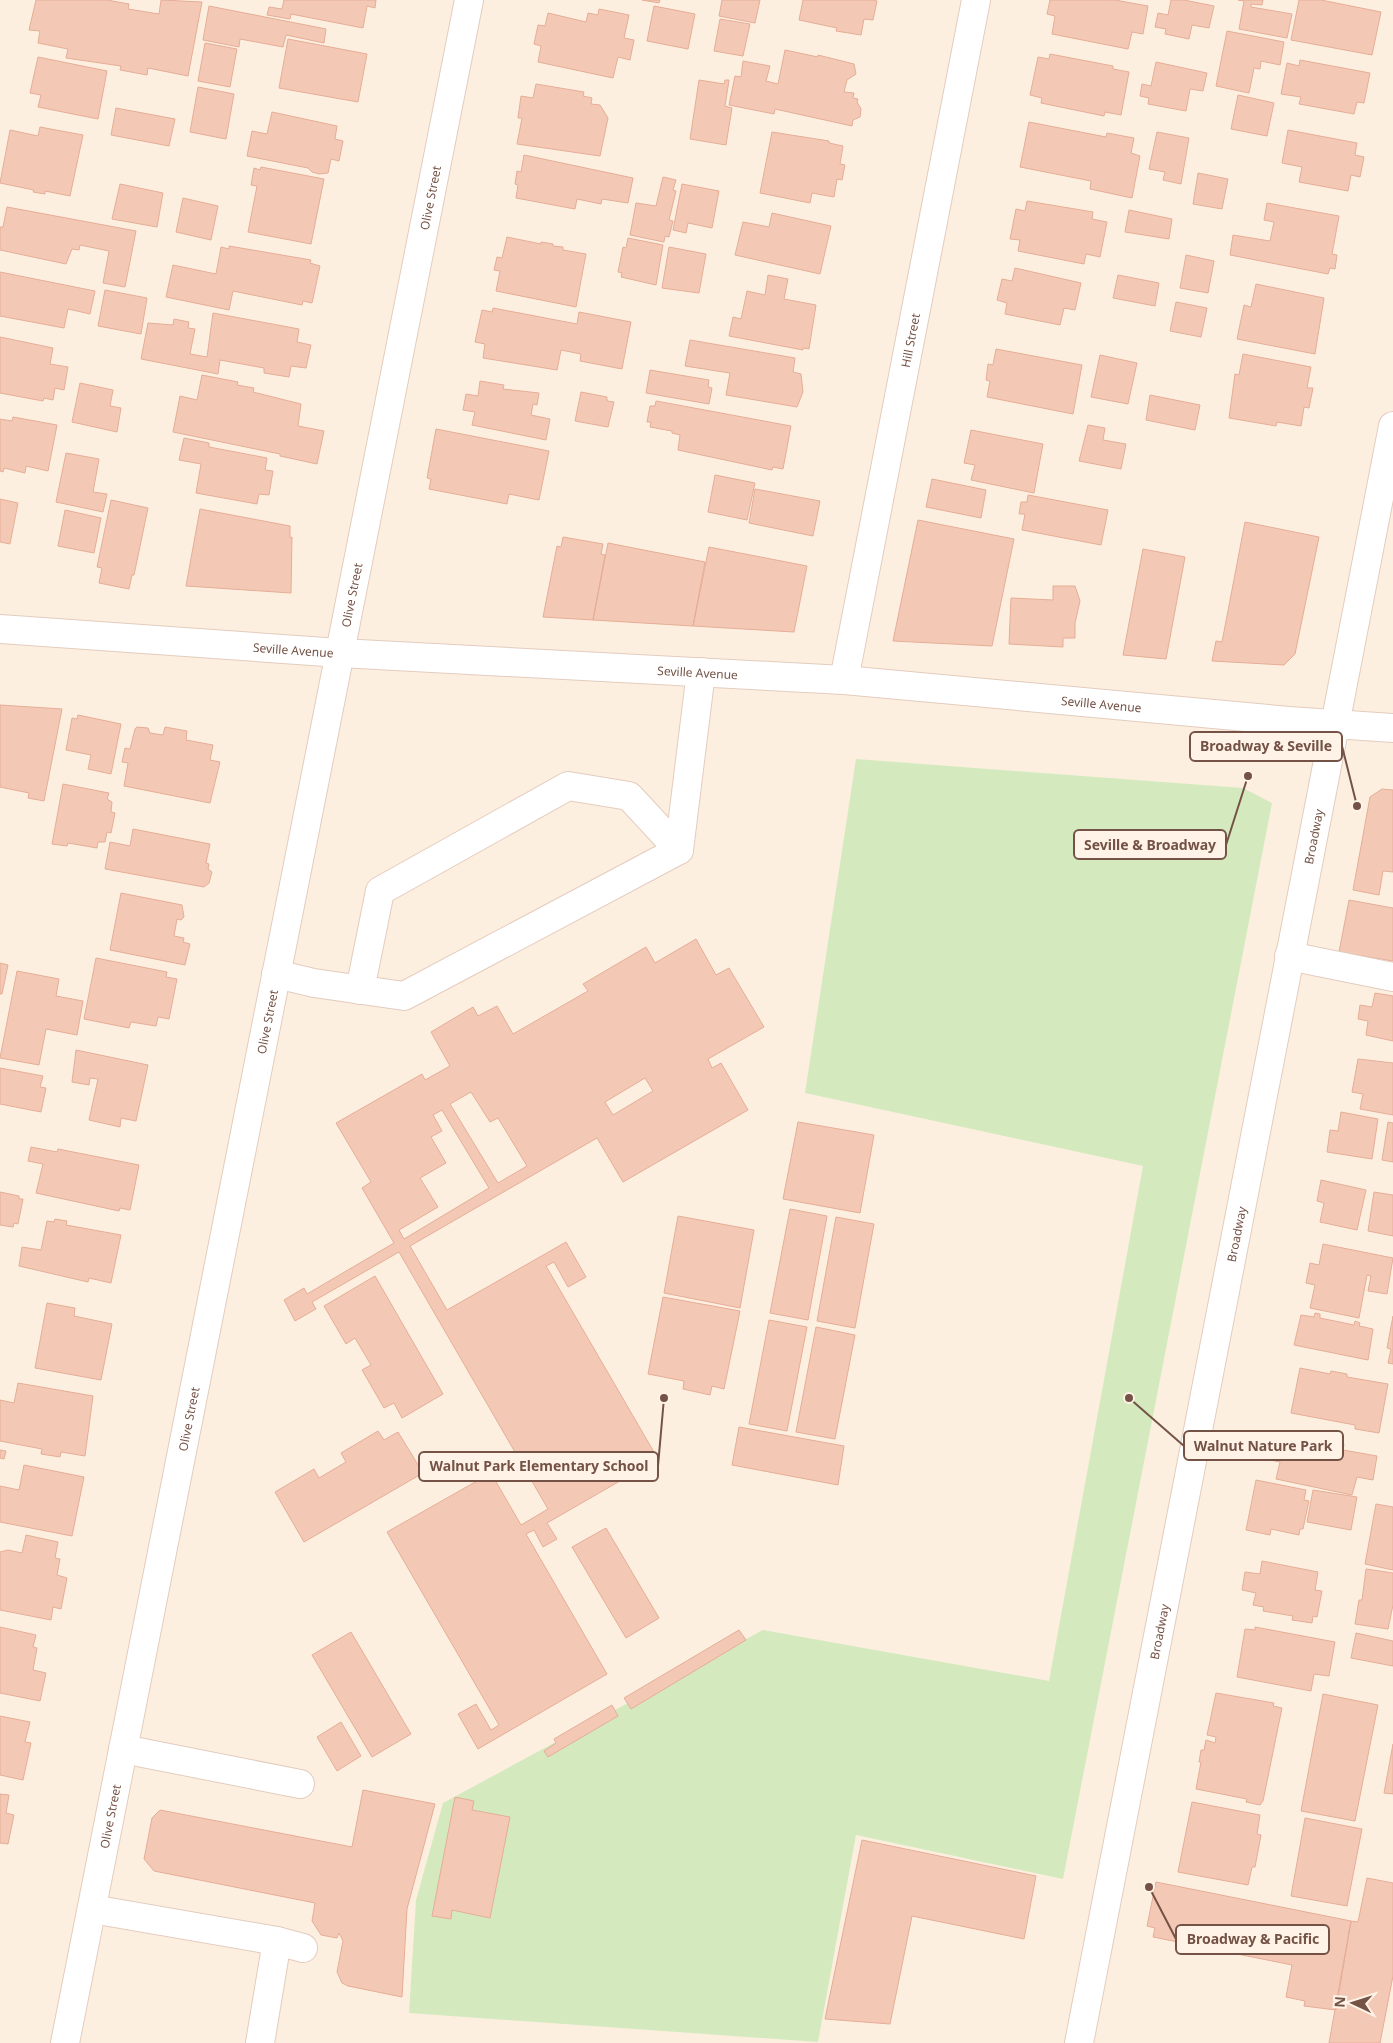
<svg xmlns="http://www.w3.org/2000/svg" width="1393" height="2043" font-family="'Noto Sans',sans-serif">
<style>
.green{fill:#d4eabe}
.building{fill:#f3c9b6;stroke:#e6ad96;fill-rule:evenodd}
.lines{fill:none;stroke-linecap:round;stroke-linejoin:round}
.minor-casing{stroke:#e3ccbe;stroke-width:30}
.minor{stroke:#fff;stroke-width:28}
.labels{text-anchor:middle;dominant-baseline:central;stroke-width:4;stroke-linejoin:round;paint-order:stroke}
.street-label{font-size:12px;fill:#745246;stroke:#fff3e7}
.leader{fill:none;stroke:#745246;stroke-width:2}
.callout-dot{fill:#745246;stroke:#fff3e7;stroke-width:2}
.callout{fill:#fff3e7;stroke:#745246;stroke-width:2}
.callout-label{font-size:14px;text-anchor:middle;font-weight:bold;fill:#745246}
</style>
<rect width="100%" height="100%" fill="#fdefe0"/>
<!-- green -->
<path class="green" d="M856,759L1243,788L1272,803L1063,1879L856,1835L818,2042L409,2013L416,1900L443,1803L763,1630L1049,1681L1143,1166L805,1093Z"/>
<!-- building -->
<path class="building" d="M36,0H107L129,4L128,9L159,14L161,0L202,2L188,76L148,68L147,75L120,70L121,66L66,58L68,49L38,43L40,31L29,30Z
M284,0H376L375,8L367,6L363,28L291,14L290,19L267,15L269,7L282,9Z
M642,0H660L659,3Z
M722,0H760L755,23L719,16Z
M803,0H873L877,1L873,20L864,19L861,35L836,31L837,28L799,20Z
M1050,0H1115L1148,6L1143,34L1132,32L1128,49L1052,34L1055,16L1047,14Z
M1171,0H1184L1214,6L1209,28L1192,25L1189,39L1165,34L1166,29L1155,27L1158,13L1168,15Z
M1238,0H1263L1262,5L1251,4V7L1292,14L1287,38L1239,29L1244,1Z
M1299,0H1321L1381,12L1372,55L1291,40Z
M209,6L326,29L324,43L286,35L283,47L240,39L239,47L203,40Z
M654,6L695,14L688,49L647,41Z
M599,9L629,15L624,38L634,40L630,60L618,57L613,78L538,62L541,46L534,44L538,25L545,26L548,13L586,22L588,13L598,15Z
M720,19L750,24L743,56L714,51Z
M1227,31L1284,42L1280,65L1261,61L1260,69L1254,68L1249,93L1216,86Z
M288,39L367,54L358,102L279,88Z
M205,43L237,49L230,87L198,81Z
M785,50L818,57V55L854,64L856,74L847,80L844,92L854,93L853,98L858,99L857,102L861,109L860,117L853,120L852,126L775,109L774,114L729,105L735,76L741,77L743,61L770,66L766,81L778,84Z
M1050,54L1113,66V69L1129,72L1121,115L1105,112L1104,116L1041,103L1042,98L1030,95L1038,57L1049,59Z
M38,57L107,71L98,119L38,107L41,95L30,93Z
M1300,60L1370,73L1364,103L1357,102L1354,114L1299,104L1301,97L1281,94L1287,63L1299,66Z
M1156,62L1207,73L1203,91L1190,89L1186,111L1148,104L1149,98L1140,96L1142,84L1151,86Z
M699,80L724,84L725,80H729L725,106L732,108L726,145L690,139Z
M536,84L584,92L583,96L592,98L591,104L600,105L608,118L600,156L517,144L522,118H518L521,96L533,98Z
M198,87L234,94L226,139L190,132Z
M1238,95L1274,103L1267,136L1231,129Z
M116,108L175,119L169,146L111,135Z
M272,112L337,126L335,139L343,141L339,161L331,159L328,173L319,174L312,172L308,168L247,156L252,131L267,134Z
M1029,122L1106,137L1107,133L1134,138L1131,153L1140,156L1132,198L1090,189L1091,181L1020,167Z
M40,127L83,135L70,196L45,191V194L33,192L34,190L0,183L10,130L38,136Z
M1288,130L1357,143L1355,155L1364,157L1360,177L1351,175L1348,191L1299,182L1302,167L1282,163Z
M772,132L829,141V143L843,146L840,164L845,165L842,180L837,179L834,197L812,193L810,203L760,193Z
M1157,132L1189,138L1181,184L1163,180L1165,172L1149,169Z
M524,155L633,178L628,203L602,199L601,204L577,199L575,209L516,198L518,185L515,184L517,171L521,172Z
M261,167L324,179L311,244L248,232L257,186L251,185L254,168L260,170Z
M1198,173L1228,179L1222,209L1193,204Z
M663,177L676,180L673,190L676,191L669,220L673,221L669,237L665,236L664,242L630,235L636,203L656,206Z
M120,184L163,193L157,227L112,219Z
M682,184L719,191L712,228L688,223L686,233L673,230Z
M183,198L218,206L211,240L176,232Z
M1027,201L1093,212L1092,219L1107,222L1100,257L1086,254L1084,264L1018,251L1020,240L1010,239L1016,209L1025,211Z
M1267,203L1339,216L1332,254L1337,255L1335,269L1330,268L1328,274L1230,255L1233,235L1270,241L1274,222L1264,220Z
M7,207L136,231L125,287L103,283L109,251L80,245L79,250L72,249L66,264L0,250V227H3Z
M1129,210L1172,219L1169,239L1125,232Z
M772,213L831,226L820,274L735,255L743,222L769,227Z
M507,237L541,244V242L553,244V246L563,247V250L586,254L576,307L496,291L500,271L494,270L497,257L502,258Z
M628,238L663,245L656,285L621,277L622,273L618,272L623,247L626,248Z
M229,246L311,260L310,263L320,266L312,303L303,301L302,305L233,291L229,310L166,297L173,265L216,274L221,247L229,249Z
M669,247L706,254L699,293L662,288Z
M1186,255L1214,261L1208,293L1180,288Z
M1015,268L1081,283L1075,310L1064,308L1060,325L1005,314L1007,303L997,300L1002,279L1012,281Z
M0,272L95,291L90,314L68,309L64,328L0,316Z
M768,275L788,279L784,299L816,305L809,349L803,348V350L729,336L733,317L741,319L747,291L765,295Z
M1118,275L1159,283L1155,306L1113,298Z
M1256,284L1324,298L1315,354L1237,339L1244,305L1251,307Z
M105,290L147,298L141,334L98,326Z
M1176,302L1207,308L1201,337L1170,331Z
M493,308L577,324L579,312L631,322L622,369L580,361L581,354L561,350L557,370L483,358L485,344L475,342L482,310L492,312Z
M213,313L299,329L297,342L311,345L306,368L291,366L289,377L264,373V368L220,360L218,374L141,359L148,323L173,325L174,319L189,322L188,328L195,329L190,354L207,357Z
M0,337L53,348L50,364L68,367L64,390L55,388L53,400L44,398L43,401L0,393Z
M690,340L795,358L793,372L801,374L803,392L797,407L726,395L730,373L685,366Z
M996,349L1082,365L1073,414L987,397L990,381L986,380L988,364L993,365Z
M1243,354L1311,367L1307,388H1313L1309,408L1304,407L1301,426L1277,422L1276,426L1229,418L1235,374L1239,375Z
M1100,355L1137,363L1128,404L1091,397Z
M650,370L709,380L708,387L712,388L709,404L646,393Z
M202,375L238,382L237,385L254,388L253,392L301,404L298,426L324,431L317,464L280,456V454L173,432L180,396L197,400Z
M480,381L504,385L503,389L539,393L537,405L533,404L531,415L550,419L546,440L472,425L475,412L463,410L466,394L478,396Z
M80,383L113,390L110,406L121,408L117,432L72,422Z
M581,392L607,397V401L614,402L608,427L575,421Z
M1150,395L1200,405L1195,430L1146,420Z
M656,401L791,426L783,469L773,467L772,470L678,450L680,435L672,433V431L650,427L651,422H647L650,406H655Z
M13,417L57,425L48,471L26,466L25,473L4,468L3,472L0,471V419L12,421Z
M1088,425L1105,428L1103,440L1126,444L1121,469L1079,461Z
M436,429L549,451L539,500L509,494L507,504L429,489L431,479L427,478Z
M971,430L1043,444L1034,493L971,480L975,465L964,463Z
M184,438L209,443V447L267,458L265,470L273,471L269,495L259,494L257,504L196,493L201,464L179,460Z
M66,453L99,459L93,492L107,494L103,512L56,502Z
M715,475L755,483L747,520L708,512Z
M932,479L986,490L981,518L926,507Z
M755,489L820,501L813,536L749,523Z
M1028,495L1108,510L1101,545L1022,530L1025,514H1019L1021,502H1027Z
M0,499L18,503L10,544L0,542Z
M111,500L148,508L134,575H132L129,589L99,583L102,568L97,567Z
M200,509L290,526V538L292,537L291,593L186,586Z
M65,510L101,518L94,553L58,546Z
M918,520L1014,539L992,646L893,641Z
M1245,522L1319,537L1295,654L1284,665L1212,661L1216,641L1222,642Z
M563,537L603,544L601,554L605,555L593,620L543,617L557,546L561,547Z
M608,543L705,562L693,626L593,620Z
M709,547L807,566L794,632L693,626Z
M1143,549L1185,557L1166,659L1123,655Z
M1053,586H1075L1080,601L1075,623V638H1063V647L1009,644L1011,598L1053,600Z
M0,705L62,709L44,801L28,798L29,793L0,787Z
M78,715L121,724L111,774L88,769L91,755L66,750L72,718L77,719Z
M137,727L148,728L150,733L163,735L165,727L187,731L186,740L213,745L210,760L220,762L210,803L124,786L128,763L122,762L125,748L130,749L135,729Z
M63,784L109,793L107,799L112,802L111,812L115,813L111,833L107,832L105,842H98L97,848L68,843L67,846L52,844Z
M1382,789L1393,790V872L1383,871L1379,895L1353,890L1370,797Z
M133,829L210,844L206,863L209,864L208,869L212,872L209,883L204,887L105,869L110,842L130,846Z
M121,893L182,905L184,917L181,920L177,919L174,936L184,938L183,942L190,944L185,965L110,950Z
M1349,900L1393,908V961L1339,952Z
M696,939L716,975L729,968L764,1027L708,1059L712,1068L721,1063L748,1110L623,1182L597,1138L410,1246L447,1310L566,1242L586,1277L568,1287L554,1262L546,1266L658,1459L547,1523L557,1539L543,1547L534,1530L526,1534L607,1674L478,1749L458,1714L476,1704L491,1730L499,1725L387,1532L491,1473L521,1525L548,1509L399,1252L312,1302L316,1309L295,1321L284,1300L304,1288L307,1294L394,1243L362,1188L371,1182L336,1123L422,1074L425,1080L450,1066L431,1032L473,1007L478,1016L497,1006L513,1034L588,991L583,984L646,947L655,963ZM645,1078L653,1091L613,1115L605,1102ZM471,1092L490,1122L498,1118L527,1166L498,1183L450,1104ZM442,1110L489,1188L404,1239L399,1230L438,1207L420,1178L446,1163L431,1137L442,1131L433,1115Z
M96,958L167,972L166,977L177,979L169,1019L158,1017L156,1026L131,1022L129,1028L84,1019Z
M0,963L8,965L2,994H0Z
M17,971L59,979L56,996L83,1001L77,1035L46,1029L39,1065L0,1058Z
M1375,993L1393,996V1041L1366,1035L1368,1021L1358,1019L1360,1005L1372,1007Z
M76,1050L148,1065L136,1121L121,1118L120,1127L89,1120L98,1079L90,1078L89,1085L72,1082Z
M1358,1059L1393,1063V1115L1360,1109L1363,1094L1352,1092Z
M0,1068L43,1076L40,1087L46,1088L41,1112L0,1104Z
M1341,1112L1378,1119L1372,1159L1327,1152L1330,1130L1338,1131Z
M798,1122L874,1135L860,1213L783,1199Z
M1388,1122L1393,1123V1162L1382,1160Z
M31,1147L57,1152L58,1149L139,1165L130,1210L120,1208L119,1211L36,1193L43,1164L28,1161Z
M1321,1180L1366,1190L1357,1230L1320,1222L1324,1203L1317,1201Z
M0,1192L19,1196V1199H23L18,1224L14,1223L13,1227L0,1225Z
M1374,1192L1393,1195V1236L1368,1231Z
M790,1209L827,1216L808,1320L770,1313Z
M678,1216L754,1230L740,1308L664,1293Z
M836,1217L874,1224L855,1328L817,1321Z
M55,1219L67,1221L66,1225L121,1235L111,1283L89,1278L88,1282L19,1266L22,1247L41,1250L47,1221L54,1222Z
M1323,1244L1393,1258L1387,1294L1368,1291L1371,1276L1367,1275L1359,1318L1310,1308L1315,1285L1306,1283L1310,1263L1319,1265Z
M375,1276L443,1394L402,1418L394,1403L384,1408L362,1370L371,1365L355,1338L346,1344L324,1306Z
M663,1297L740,1311L724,1389L712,1386L710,1395L683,1389L684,1381L648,1374Z
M47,1303L75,1308L74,1316L112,1324L101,1380L35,1368Z
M1315,1313L1320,1314V1318L1354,1325L1355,1321L1360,1323L1359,1326L1373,1329L1368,1360L1294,1345L1301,1315L1314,1317Z
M1393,1316V1364L1388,1363L1391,1349L1387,1348Z
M769,1320L807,1327L787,1431L749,1424Z
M816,1327L855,1335L835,1439L796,1432Z
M1300,1368L1330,1374L1331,1371L1347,1374V1377L1388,1384L1379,1433L1355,1429V1425L1291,1413Z
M18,1383L93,1396L85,1456L61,1452L60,1457L41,1454L42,1449L0,1441V1400L14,1403Z
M739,1427L844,1446L838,1485L732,1465Z
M378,1431L384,1440L398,1432L423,1473L304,1542L275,1492L314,1469L319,1478L346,1462L341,1453Z
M1286,1432L1344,1444L1343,1450L1377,1456L1373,1480L1357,1477L1352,1495L1276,1479L1280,1462L1270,1460L1273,1444L1284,1446Z
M0,1450L6,1451L4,1459L0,1458Z
M24,1465L84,1477L72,1536L0,1522V1486L19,1490Z
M1256,1480L1306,1490L1304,1500L1309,1501L1303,1529H1300L1299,1535L1271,1529L1270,1535L1246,1530Z
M1313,1490L1357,1497L1351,1530L1307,1522Z
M1376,1504L1393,1507V1570L1365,1564Z
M606,1528L659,1618L626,1638L572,1547Z
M26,1535L58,1542L55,1558L60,1559L57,1575L67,1578L61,1609L53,1607L51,1620L0,1610V1552L8,1550L22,1553Z
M1262,1561L1318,1572L1315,1590L1322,1591L1317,1617L1313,1616L1312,1623L1292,1620L1293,1616L1263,1611L1264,1607L1253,1605L1256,1593L1242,1590L1245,1572L1260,1574Z
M1366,1569L1393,1573V1605L1388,1629L1355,1624L1359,1600H1362Z
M0,1627L36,1635L33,1647L37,1648L33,1670L46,1673L40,1701L0,1693Z
M1255,1627L1335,1642L1329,1676L1314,1674L1311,1691L1237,1677L1245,1629L1255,1630Z
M739,1630L746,1640L631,1709L624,1698Z
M351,1632L411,1734L372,1757L312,1655Z
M1356,1633L1393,1641V1666L1351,1658Z
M1216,1693L1274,1703L1273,1706L1282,1708L1263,1801L1260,1805L1246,1802L1247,1799L1196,1789L1201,1762H1199L1201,1750H1204L1206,1740L1215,1743L1216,1737L1207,1735Z
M1323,1694L1378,1705L1355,1821L1301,1811Z
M612,1705L618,1716L548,1757L544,1751L556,1743L554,1739Z
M0,1716L30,1722L25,1742L31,1743L23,1780L0,1775Z
M341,1722L361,1756L337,1771L317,1737Z
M1393,1744V1794L1384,1793Z
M363,1790L435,1804L407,1909L402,1997L348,1986L342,1983L337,1972L343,1941L339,1933L337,1938L321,1935L312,1921L315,1903L154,1871L144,1859L152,1818L160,1810L352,1847Z
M0,1794L9,1795L6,1813L14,1815L8,1844L0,1843Z
M455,1797L474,1801L472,1810L510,1817L490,1918L452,1910L451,1919L432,1916Z
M1192,1802L1260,1815L1257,1834L1261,1835L1255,1867H1252L1248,1885L1178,1872Z
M1305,1818L1362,1829L1347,1906L1291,1896Z
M862,1840L1036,1876L1024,1939L912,1916L890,2024L825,2019Z
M1367,1878L1393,1883V1976L1380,2043H1329L1351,1921L1358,1922Z
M1156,1882L1351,1921L1336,2010L1304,2006L1305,2001L1286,1997L1292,1965L1153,1937L1155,1928L1147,1926Z"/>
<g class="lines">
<!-- minor casing -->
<g class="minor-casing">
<g id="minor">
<path id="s1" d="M0,629L340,653L844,680L1289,721L1393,728"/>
<path id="s2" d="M844,680L976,0"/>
<path d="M1289,956L1393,977"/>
<path d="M276,974L314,983L404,996L679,850L701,672"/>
<path d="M360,990L380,891L568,786L629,796L679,850"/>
<path d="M123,1749L300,1784"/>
<path d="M92,1909L277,1941L260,2043"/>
<path d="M277,1941L303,1948"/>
<path id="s3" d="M65,2043L469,0"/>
<path id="s4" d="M1079,2043L1393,426"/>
</g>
</g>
<!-- minor -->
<use href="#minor" class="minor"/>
</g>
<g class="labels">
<!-- street labels -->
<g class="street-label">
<text stroke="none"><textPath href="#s3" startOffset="1881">Olive Street</textPath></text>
<text stroke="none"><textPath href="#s2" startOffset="346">Hill Street</textPath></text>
<text stroke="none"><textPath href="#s3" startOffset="1476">Olive Street</textPath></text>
<text stroke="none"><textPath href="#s1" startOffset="294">Seville Avenue</textPath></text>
<text stroke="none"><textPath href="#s1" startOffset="699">Seville Avenue</textPath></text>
<text stroke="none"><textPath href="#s1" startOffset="1104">Seville Avenue</textPath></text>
<text stroke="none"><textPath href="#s4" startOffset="1229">Broadway</textPath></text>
<text stroke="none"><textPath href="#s3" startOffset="1041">Olive Street</textPath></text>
<text stroke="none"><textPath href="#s4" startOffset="824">Broadway</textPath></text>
<text stroke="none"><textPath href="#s3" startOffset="636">Olive Street</textPath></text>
<text stroke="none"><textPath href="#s4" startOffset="419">Broadway</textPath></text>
<text stroke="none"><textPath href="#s3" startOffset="231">Olive Street</textPath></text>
</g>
</g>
<!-- callouts -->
<path class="leader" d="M1357 806L1342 746M1248 776L1226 845M1129 1398L1184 1446M664 1398L658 1466M1149 1887L1176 1939"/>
<g class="callout-dot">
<circle cx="1357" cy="806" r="5"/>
<circle cx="1248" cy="776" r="5"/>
<circle cx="1129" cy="1398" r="5"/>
<circle cx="664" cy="1398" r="5"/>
<circle cx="1149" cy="1887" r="5"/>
</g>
<g class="callout">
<rect x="1190" y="732" width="152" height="29" rx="5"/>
<rect x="1074" y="830" width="152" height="29" rx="5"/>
<rect x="1184" y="1431" width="159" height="29" rx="5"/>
<rect x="419" y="1452" width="239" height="29" rx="5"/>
<rect x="1176" y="1925" width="153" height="29" rx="5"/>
</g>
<g class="callout-label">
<text x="1266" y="751">Broadway &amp; Seville</text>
<text x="1150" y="850">Seville &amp; Broadway</text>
<text x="1263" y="1451">Walnut Nature Park</text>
<text x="539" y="1471">Walnut Park Elementary School</text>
<text x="1253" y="1944">Broadway &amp; Pacific</text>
</g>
<!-- north arrow -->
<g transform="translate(1353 2003) rotate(274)" stroke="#fff3e7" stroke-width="4" paint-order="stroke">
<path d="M0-4L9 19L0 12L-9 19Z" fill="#745246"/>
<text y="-8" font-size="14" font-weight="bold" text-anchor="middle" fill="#745246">N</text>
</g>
</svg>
